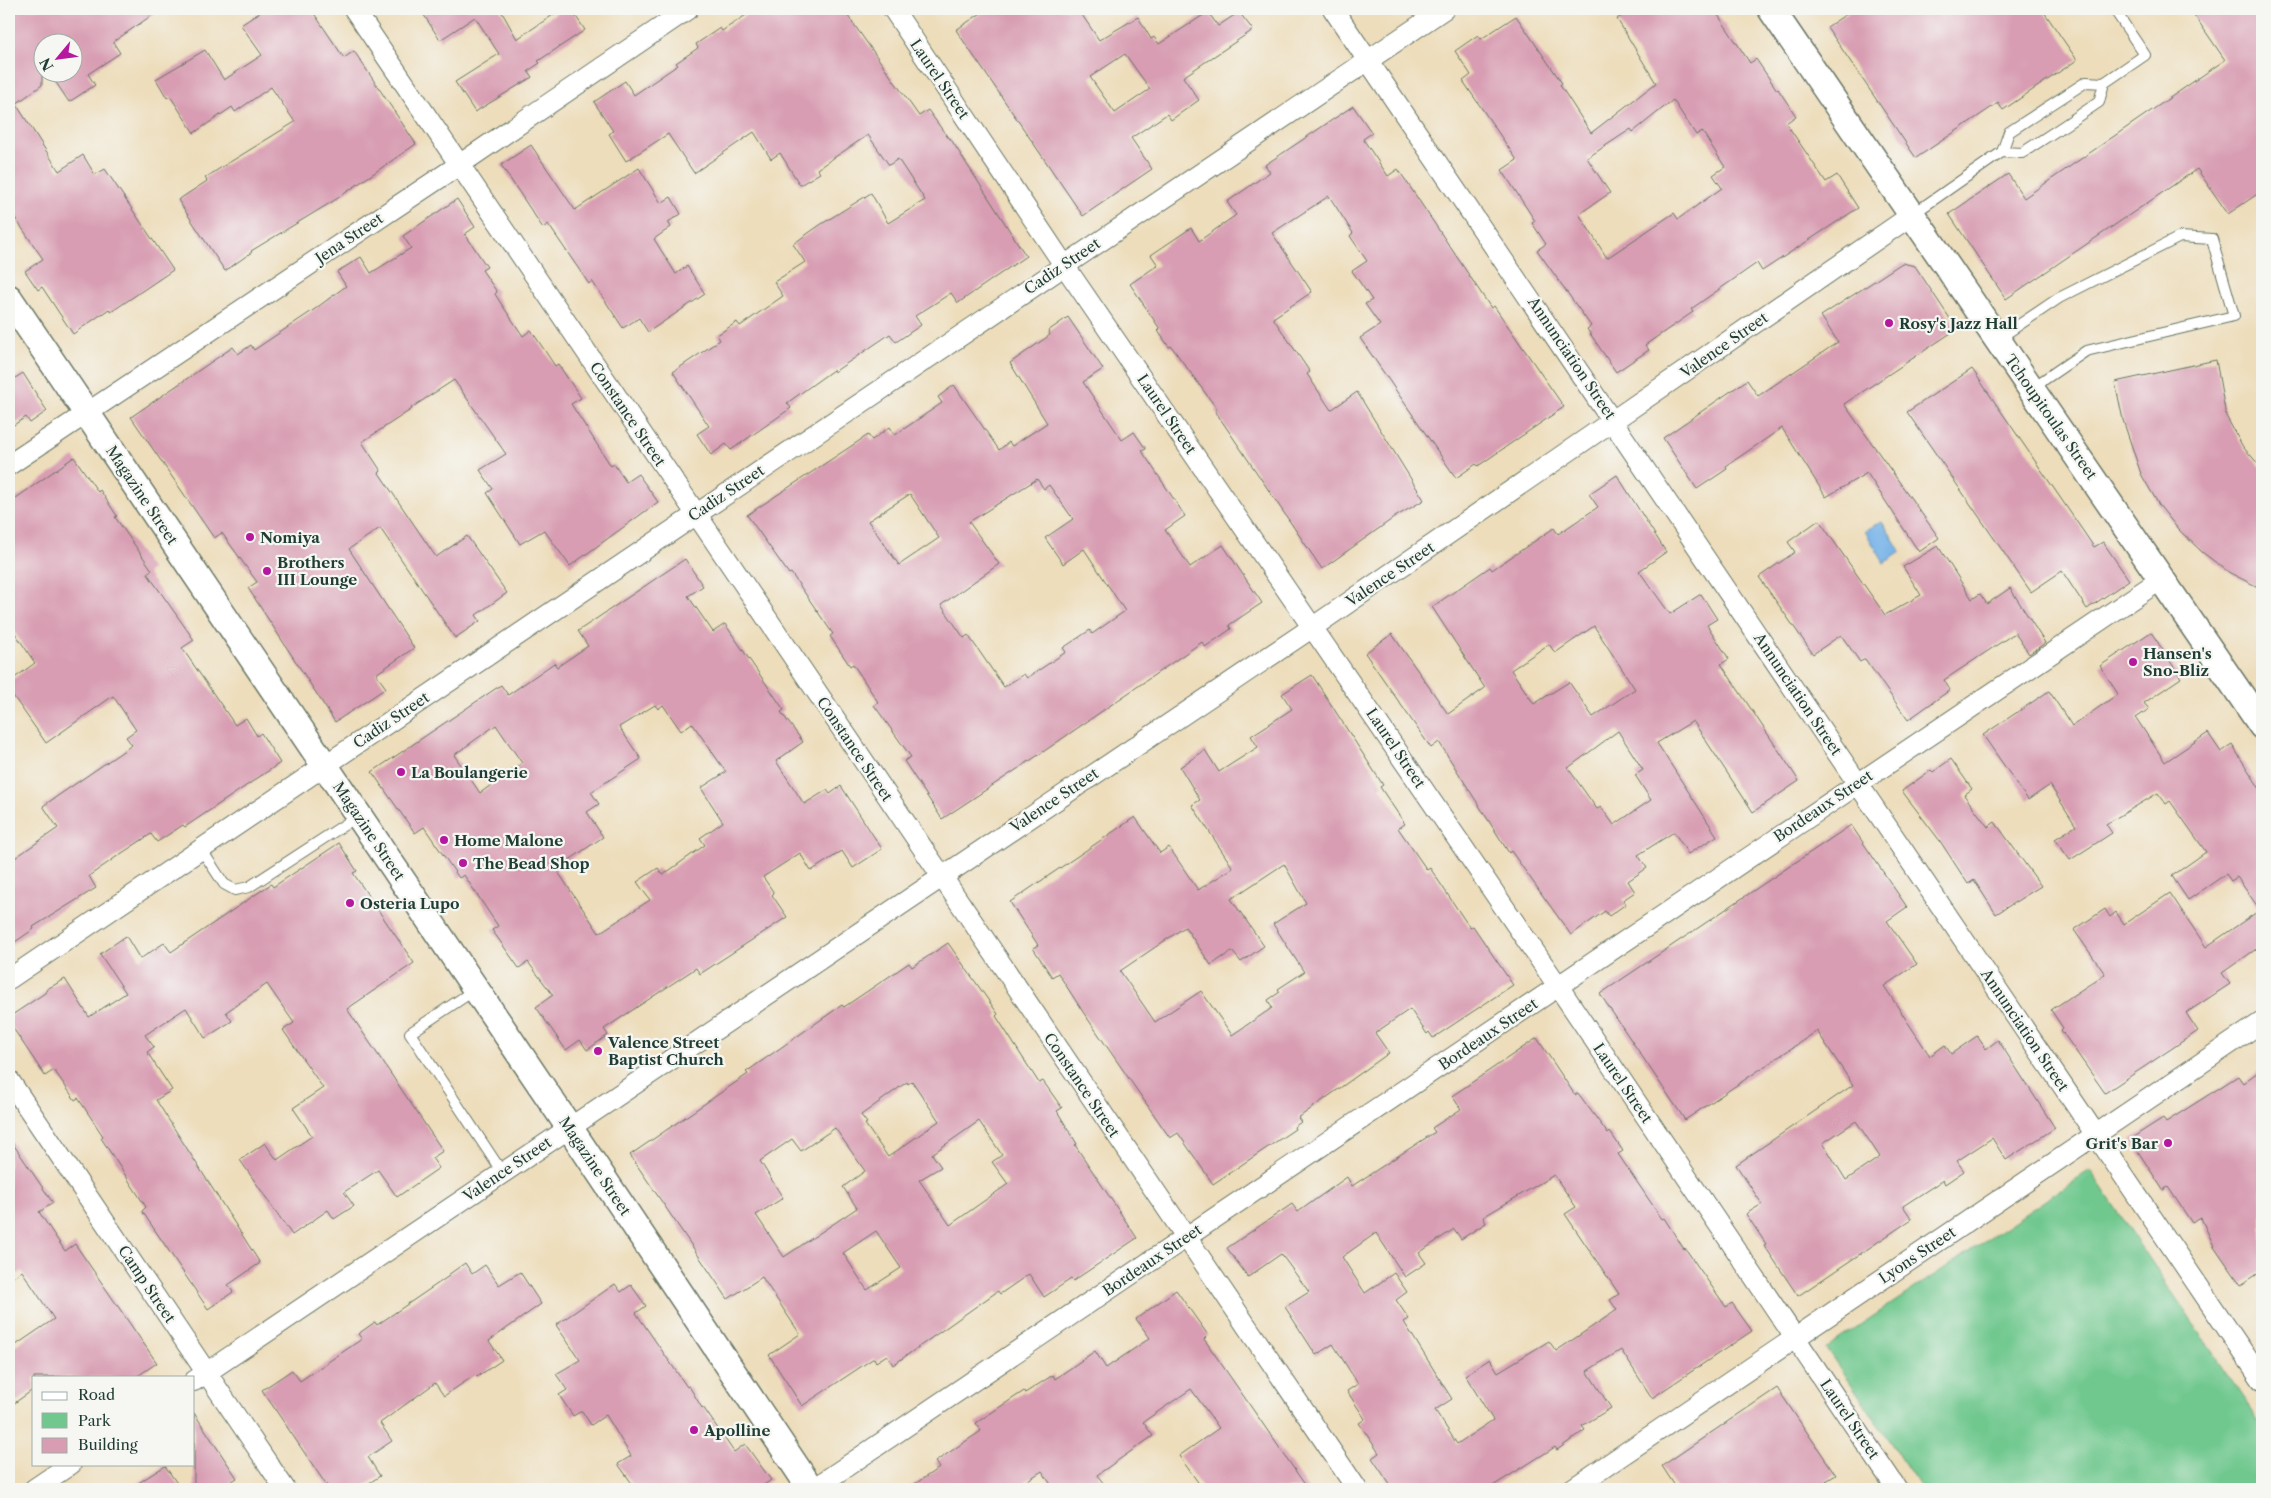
<svg xmlns="http://www.w3.org/2000/svg" width="2271" height="1498" font-family="'Libre Caslon Text',serif">
<style>
.green{fill:#70c88e;stroke:#488261}
.water{fill:#76b2e8;stroke:#4a788e}
.building{fill:#d89db2;fill-rule:evenodd}
.lines{fill:none;stroke-linecap:round;stroke-linejoin:round}
.service-casing{stroke:#677563;stroke-width:12}
.minor-casing{stroke:#677563;stroke-width:22}
.tertiary-casing{stroke:#677563;stroke-width:29}
.service{stroke:#fff;stroke-width:10}
.minor{stroke:#fff;stroke-width:20}
.tertiary{stroke:#fff;stroke-width:26}
.poi-dot{fill:#b5179e;stroke:#f6f6f2;stroke-width:2}
.labels{text-anchor:middle;dominant-baseline:central;stroke-width:4.5;stroke-linejoin:round;paint-order:stroke}
.street-label{font-size:15px;fill:#1f3d34;stroke:#f6f6f2}
.poi-label{font-size:15px;font-weight:bold;fill:#1f3d34;stroke:#f6f6f2;text-anchor:start}
</style>
<rect width="100%" height="100%" fill="#f6f6f2"/>
<filter id="ink" filterUnits="userSpaceOnUse"><feTurbulence type="fractalNoise" baseFrequency=".02" numOctaves="2"/><feDisplacementMap in="SourceGraphic" scale="10" xChannelSelector="R" yChannelSelector="G"/><feConvolveMatrix kernelMatrix="1 2 1 2 8 2 1 2 1" color-interpolation-filters="sRGB"/></filter>
<filter id="wash" filterUnits="userSpaceOnUse"><feTurbulence type="fractalNoise" baseFrequency=".0096" numOctaves="4" result="noise"/><feDisplacementMap in="SourceGraphic" scale="20" xChannelSelector="R" yChannelSelector="G"/><feGaussianBlur stdDeviation="1.12" result="paint"/><feColorMatrix in="noise" values="0 0 0 0 0 0 0 0 0 0 0 0 0 0 0 0 0 1.4 0 .05"/><feComposite in="paint" operator="in"/></filter>
<g filter="url(#wash)">
<rect width="100%" height="100%" fill="#edddbb"/>
<!-- green -->
<path class="green" d="M2090,1170L2262,1426V1489H1922L1826,1348Z"/>
<!-- water -->
<path class="water" d="M1882,521L1901,552L1884,563L1865,531Z"/>
<g id="blocks">
<!-- building -->
<path class="building" d="M9,9H161L113,42L120,53L88,74L95,85L69,102L49,72H72V42H42V85L16,104L59,171L83,155L95,175L105,169L173,270L111,312L109,309L73,334L42,287L38,290L25,271L43,259L9,209Z
M265,9H311L344,58L354,51L416,144L335,200L251,251L252,252L225,271L178,200L207,181L205,178L222,167L295,122L271,87L235,112L232,107L194,133L170,96L167,98L156,79L205,50L224,80L262,55L241,25Z
M420,9H500L517,39L562,9H571L585,30L538,61L540,63L528,71L532,77L475,112L455,82L499,54L475,17L440,40Z
M755,9H843L919,116L928,110L949,139L950,138L1026,256L958,303L951,293L915,316L921,325L896,342L890,334L834,372L833,370L787,403L791,408L731,450L726,444L711,455L697,434L709,426L673,372L720,340L717,335L737,322L740,326L783,296L774,282L805,262L793,244L820,225L871,193L888,223L925,200L898,159L889,165L868,135L817,169L820,173L800,185L780,153L771,159L754,132L694,173L668,134L626,161L609,134L613,131L594,102L625,81L634,95L678,65L676,63L698,48L696,44L720,28L722,31Z
M987,9H1078L1099,40L1138,17L1151,39L1154,37L1159,44L1208,12L1218,26L1239,12L1253,30L1183,77L1199,100L1171,120L1167,114L1131,138L1152,169L1083,216L956,30ZM1125,54L1150,89L1115,113L1090,77Z
M1632,9H1714L1750,63L1756,59L1777,90L1778,89L1796,116L1786,123L1826,182L1837,175L1858,208L1762,271L1757,263L1691,309L1693,312L1645,345L1649,350L1616,372L1587,329L1591,326L1537,250L1546,244L1532,223L1535,221L1502,170L1517,160L1463,81L1471,75L1455,51L1478,35L1481,39L1516,16L1562,83L1560,85L1591,133L1656,83L1617,19ZM1673,100L1696,135L1702,131L1725,167L1713,175L1722,188L1678,219L1674,213L1607,258L1579,214L1610,193L1587,158L1631,129L1633,132Z
M1854,9H2042L2077,60L2003,110L1998,103L1916,158L1827,27Z
M2190,9H2262V191L2228,214L2197,169L2006,299L1949,214L2008,174L2024,198L2225,60Z
M1353,106L1372,133L1363,139L1388,176L1398,169L1491,308L1494,306L1564,407L1478,466L1476,464L1456,478L1360,338L1380,325L1365,304L1372,300L1352,271L1367,261L1350,236L1353,233L1329,196L1272,233L1312,292L1273,318L1310,372L1307,374L1331,410L1357,392L1424,500L1395,517L1322,569L1215,411L1217,409L1171,346L1169,347L1158,331L1160,329L1130,284L1158,265L1151,255L1191,228L1199,241L1236,215L1227,202L1270,172L1265,165Z
M531,145L575,210L639,168L661,203L671,197L681,214L668,222L671,227L654,239L676,274L687,266L705,294L648,332L639,318L623,328L592,281L589,284L548,224L543,228L501,165Z
M457,199L475,227L465,234L487,267L482,270L497,292L495,294L500,302L523,336L531,330L555,366L558,364L581,398L571,404L611,466L614,464L626,482L638,474L658,502L570,566L544,530L520,544L487,493L493,489L480,470L506,454L454,380L411,408L412,409L362,442L381,471L379,473L436,557L467,536L507,593L476,615L480,621L455,638L380,528L349,549L414,648L376,674L386,688L335,722L248,588L257,582L222,533L214,538L131,417L233,347L238,354L251,345L254,350L315,309L346,286L337,272L361,257L371,273L411,248L403,236Z
M1902,263L1915,266L1957,329L1844,404L1939,538L1919,552L1867,473L1826,497L1782,428L1726,466L1727,469L1697,489L1663,438L1747,380L1758,396L1838,342L1821,316Z
M1068,317L1103,369L1083,382L1122,440L1134,432L1146,449L1142,451L1185,516L1165,530L1190,567L1223,545L1262,603L1229,625L1231,629L1205,647L1202,642L1040,754L942,819L904,761L911,757L874,705L878,702L853,664L850,666L830,636L833,634L791,573L789,574L747,515L868,435L872,440L890,427L895,435L942,403L938,397L954,385L999,450L1009,442L1012,446L1047,423L1010,363L1050,335L1048,331ZM1037,479L1044,489L1049,485L1073,519L1045,538L1063,564L1084,549L1125,611L1092,634L1090,630L1063,648L1066,652L1027,678L1024,674L1004,687L968,635L964,638L941,605L999,564L969,522ZM910,494L939,538L899,565L868,521Z
M2216,360L2226,416L2243,447L2262,468V589L2230,573L2202,552L2178,529L2159,505L2141,474L2123,420L2115,382Z
M1972,369L2094,547L2103,542L2129,580L2087,609L2062,571L2031,592L1907,412Z
M23,373L47,411L30,423L26,417L9,428V382Z
M74,457L98,492L100,490L117,516L115,517L152,570L147,573L194,640L182,648L235,725L246,718L257,736L261,733L280,763L185,827L183,825L157,842L151,834L116,857L89,876L96,888L33,927L34,929L9,946V862L58,828L43,806L132,745L126,737L136,730L113,696L46,743L9,690V682L35,663L9,624V503Z
M1617,475L1666,552L1639,571L1670,614L1701,594L1717,619L1707,625L1729,659L1721,664L1799,781L1753,812L1693,721L1657,743L1717,836L1688,854L1674,832L1638,855L1647,868L1628,881L1635,892L1623,900L1626,904L1609,916L1605,911L1571,935L1511,851L1509,853L1439,742L1431,748L1365,653L1392,634L1448,714L1485,688L1432,607L1490,567L1492,570L1554,528L1558,534L1598,507L1589,494ZM1594,626L1635,689L1593,717L1569,682L1534,704L1511,670L1549,644L1555,653ZM1618,731L1643,770L1635,775L1651,800L1614,825L1601,807L1597,809L1568,768Z
M1819,520L1885,615L1921,595L1903,567L1938,546L1972,599L1980,594L1987,604L2010,588L2045,643L2029,654L2015,633L1944,680L1950,690L1908,720L1865,659L1860,662L1841,635L1813,654L1759,577L1795,552L1788,542Z
M685,559L703,586L688,596L713,632L725,624L784,710L781,712L803,742L776,761L804,804L827,790L830,794L841,786L882,849L853,868L842,851L811,871L800,853L763,877L774,893L772,895L787,917L700,974L696,968L604,1029L608,1035L587,1050L580,1040L566,1050L536,1007L553,995L528,962L519,968L492,930L498,926L464,875L459,878L424,827L415,833L372,772L501,685L508,695L554,663L557,667L588,646L578,631ZM655,705L658,709L663,705L681,731L692,723L726,772L701,788L723,822L700,838L705,845L663,875L658,868L637,882L650,900L599,933L556,869L603,837L587,812L599,804L591,792L641,759L619,727ZM496,725L522,763L480,793L454,755Z
M2151,632L2181,678L2144,703L2149,709L2136,718L2165,762L2208,733L2221,752L2232,745L2262,792V945L2222,973L2230,984L2186,1013L2198,1031L2105,1093L2061,1030L2063,1028L2051,1010L2105,974L2074,930L2105,909L2110,917L2116,912L2124,924L2170,893L2206,947L2260,910L2237,877L2231,881L2226,874L2188,900L2172,876L2206,852L2170,801L2166,804L2158,793L2106,824L2112,833L2070,860L2055,839L2076,826L2050,785L2028,800L1983,735L2049,691L2072,726L2118,694L2100,666Z
M1312,675L1383,785L1380,787L1405,824L1398,828L1427,870L1430,868L1470,928L1473,926L1513,985L1433,1038L1429,1032L1427,1034L1410,1009L1375,1033L1389,1053L1298,1118L1301,1122L1294,1127L1295,1129L1213,1184L1178,1133L1170,1138L1083,1012L1058,973L1052,977L1033,948L1038,945L1010,902L1135,817L1160,853L1169,847L1198,890L1233,868L1192,805L1200,800L1180,767L1205,750L1219,772L1258,747L1251,736L1292,709L1282,694ZM1284,864L1306,903L1273,924L1304,972L1278,989L1280,992L1268,1000L1272,1008L1232,1035L1201,991L1155,1022L1120,971L1185,927L1211,965L1232,951L1241,962L1264,946L1231,899Z
M1951,759L1972,789L1964,795L1988,827L1995,822L2041,886L1996,914L1974,880L1968,884L1940,841L1902,791L1931,770L1933,772Z
M1851,825L1907,907L1887,921L1917,964L1884,986L1930,1056L1945,1045L1951,1054L1977,1036L1986,1049L1998,1040L2055,1128L2006,1160L1992,1138L1957,1161L1964,1171L1945,1184L1943,1180L1903,1206L1912,1219L1798,1296L1764,1245L1766,1244L1746,1214L1762,1204L1736,1165L1853,1085L1817,1031L1685,1120L1600,994ZM1856,1121L1880,1157L1846,1180L1823,1143Z
M339,843L357,871L353,873L414,963L347,1009L443,1151L432,1158L439,1168L397,1197L378,1170L344,1192L354,1206L334,1219L328,1210L292,1235L240,1160L265,1143L277,1160L312,1136L293,1108L323,1088L283,1030L294,1023L267,984L226,1012L232,1021L205,1038L186,1008L145,1035L154,1047L147,1052L172,1090L156,1100L260,1263L228,1285L233,1292L208,1309L142,1211L146,1207L101,1138L103,1136L78,1098L75,1100L54,1070L45,1076L9,1022V1017L45,993L47,989L65,979L89,1017L126,993L100,954L126,936L140,959L164,943L171,952L271,884L273,887Z
M948,943L998,1014L996,1016L1039,1083L1043,1081L1062,1108L1057,1111L1077,1144L1075,1145L1137,1238L1073,1281L1071,1279L1044,1297L1029,1274L1000,1294L998,1291L893,1365L887,1355L876,1362L874,1358L802,1406L769,1355L800,1334L762,1277L728,1299L630,1155L748,1074L746,1072L842,1005L844,1007L909,963L912,967ZM912,1081L939,1121L888,1157L865,1124L867,1123L861,1115L907,1082L908,1084ZM979,1121L1002,1155L992,1162L1008,1184L950,1225L919,1180L941,1167L932,1154ZM835,1128L865,1171L843,1187L857,1208L784,1257L756,1215L783,1198L760,1161L792,1139L801,1151ZM876,1231L901,1268L867,1290L843,1253Z
M1537,1038L1575,1095L1578,1093L1608,1134L1610,1132L1623,1151L1618,1154L1662,1219L1664,1218L1684,1249L1685,1248L1726,1307L1732,1303L1752,1331L1652,1398L1621,1350L1587,1371L1611,1408L1582,1426L1585,1430L1557,1450L1555,1447L1488,1489H1393L1372,1458L1379,1453L1359,1423L1365,1419L1347,1391L1358,1384L1333,1344L1316,1355L1285,1307L1309,1292L1281,1254L1248,1277L1227,1248L1292,1204L1298,1212L1347,1177L1352,1186L1435,1132L1432,1128L1461,1109L1452,1096ZM1554,1175L1576,1207L1565,1214L1619,1294L1610,1300L1617,1310L1556,1351L1549,1341L1498,1372L1490,1359L1465,1375L1493,1420L1457,1444L1435,1410L1452,1399L1404,1322L1409,1319L1396,1300L1407,1292L1394,1273L1365,1293L1342,1257L1376,1233L1405,1277L1426,1263L1419,1253L1454,1229L1461,1239L1486,1223L1483,1217Z
M2262,1069V1271L2241,1285L2214,1246L2201,1218L2192,1223L2168,1187L2163,1190L2130,1139L2163,1118L2166,1122L2238,1076L2243,1083Z
M9,1138L53,1203L39,1212L65,1251L75,1244L157,1363L136,1377H34V1389L9,1407V1362L15,1357L10,1349L54,1319L22,1271L9,1280Z
M465,1263L472,1274L485,1265L499,1285L520,1272L541,1304L489,1341L502,1360L477,1377L475,1375L444,1396L435,1383L380,1423L392,1441L368,1457L380,1476L360,1489H329L262,1390L292,1370L300,1381L362,1339L358,1334L375,1322L377,1325L449,1276L448,1275Z
M615,1284L621,1292L631,1285L646,1306L636,1313L687,1387L689,1386L702,1408L703,1407L734,1452L745,1444L771,1480L758,1489H636L618,1464L631,1456L606,1415L591,1425L582,1411L573,1416L559,1395L567,1390L556,1374L580,1360L556,1325Z
M1176,1290L1208,1335L1204,1339L1308,1489H1203L1179,1456L1219,1428L1191,1389L1143,1422L1153,1436L1097,1475L1108,1489H1054L1042,1471L1014,1489H907L939,1468L935,1462L981,1431L976,1423L1024,1391L1025,1393L1053,1375L1055,1379L1095,1351L1106,1368L1150,1338L1136,1319Z
M1777,1388L1836,1475L1826,1481L1832,1489H1677L1662,1466Z
M194,1413L237,1478L220,1489H194Z
M165,1466L181,1489H129Z"/>
</g>
</g>
<g filter="url(#ink)">
<use href="#blocks" fill-opacity="0" stroke="#677563" stroke-width="1"/>
<g class="lines">
<!-- service casing -->
<g class="service-casing">
<path id="service" d="M2002,152L2022,153L2065,125L2099,102L2104,83
M1913,214L2002,152L2009,132L2086,82L2104,83L2145,55L2114,9
M1998,339L2059,298L2180,237L2212,239L2234,316L2086,351L2032,388
M201,849L224,884L235,890L249,887L358,816
M476,989L410,1033L502,1172"/>
</g>
<!-- minor casing -->
<g class="minor-casing">
<path id="minor" d="M354,9L1357,1489
M893,9L1064,265L1558,986L1897,1489
M1333,9L2262,1380
M9,465L459,165L688,9
M9,979L1444,9
M9,1080L285,1489
M194,1381L1313,627L1912,215
M34,1489L71,1464
M813,1489L2163,578
M1572,1489L2262,1022"/>
</g>
<!-- tertiary casing -->
<g class="tertiary-casing">
<path id="tertiary" d="M1771,9L2262,726
M9,298L569,1127L811,1489"/>
</g>
<!-- service -->
<use href="#service" class="service"/>
<!-- minor -->
<use href="#minor" class="minor"/>
<!-- tertiary -->
<use href="#tertiary" class="tertiary"/>
</g>
</g>
<!-- markers -->
<g class="poi-dot">
<circle cx="1889" cy="323" r="5"/>
<circle cx="250" cy="537" r="5"/>
<circle cx="267" cy="571" r="5"/>
<circle cx="2133" cy="662" r="5"/>
<circle cx="401" cy="772" r="5"/>
<circle cx="444" cy="840" r="5"/>
<circle cx="463" cy="863" r="5"/>
<circle cx="350" cy="903" r="5"/>
<circle cx="598" cy="1051" r="5"/>
<circle cx="2168" cy="1143" r="5"/>
<circle cx="694" cy="1430" r="5"/>
</g>
<g class="labels">
<!-- street labels -->
<g class="street-label">
<text transform="translate(940 79) rotate(56)">Laurel Street</text>
<text transform="translate(349 238) rotate(-34)">Jena Street</text>
<text transform="translate(1062 266) rotate(-34)">Cadiz Street</text>
<text transform="translate(1724 345) rotate(-35)">Valence Street</text>
<text transform="translate(1572 358) rotate(56)">Annunciation Street</text>
<text transform="translate(628 414) rotate(56)">Constance Street</text>
<text transform="translate(1167 414) rotate(56)">Laurel Street</text>
<text transform="translate(2051 417) rotate(55)">Tchoupitoulas Street</text>
<text transform="translate(726 493) rotate(-34)">Cadiz Street</text>
<text transform="translate(142 495) rotate(56)">Magazine Street</text>
<text transform="translate(1390 574) rotate(-34)">Valence Street</text>
<text transform="translate(1798 694) rotate(56)">Annunciation Street</text>
<text transform="translate(391 720) rotate(-34)">Cadiz Street</text>
<text transform="translate(1396 748) rotate(56)">Laurel Street</text>
<text transform="translate(855 749) rotate(56)">Constance Street</text>
<text transform="translate(1054 800) rotate(-34)">Valence Street</text>
<text transform="translate(1823 806) rotate(-34)">Bordeaux Street</text>
<text transform="translate(369 831) rotate(56)">Magazine Street</text>
<text transform="translate(2025 1030) rotate(56)">Annunciation Street</text>
<text transform="translate(1488 1034) rotate(-34)">Bordeaux Street</text>
<text transform="translate(1623 1083) rotate(56)">Laurel Street</text>
<text transform="translate(1082 1085) rotate(56)">Constance Street</text>
<text transform="translate(595 1166) rotate(56)">Magazine Street</text>
<text transform="translate(507 1169) rotate(-34)">Valence Street</text>
<text transform="translate(1917 1255) rotate(-34)">Lyons Street</text>
<text transform="translate(1152 1260) rotate(-34)">Bordeaux Street</text>
<text transform="translate(147 1284) rotate(56)">Camp Street</text>
<text transform="translate(1850 1419) rotate(56)">Laurel Street</text>
</g>
<!-- poi labels -->
<g class="poi-label">
<text x="1899" y="323">Rosy's Jazz Hall</text>
<text x="260" y="537">Nomiya</text>
<text x="277" y="562">Brothers<tspan x="277" dy="17">III Lounge</tspan></text>
<text x="2143" y="653">Hansen's<tspan x="2143" dy="17">Sno-Bliz</tspan></text>
<text x="411" y="772">La Boulangerie</text>
<text x="454" y="840">Home Malone</text>
<text x="473" y="863">The Bead Shop</text>
<text x="360" y="903">Osteria Lupo</text>
<text x="608" y="1042">Valence Street<tspan x="608" dy="17">Baptist Church</tspan></text>
<text x="2158" y="1143" text-anchor="end">Grit's Bar</text>
<text x="704" y="1430">Apolline</text>
</g>
</g>
<!-- margin -->
<rect width="2271" height="1498" fill="none" stroke="#f6f6f2" stroke-width="30"/>
<!-- legend -->
<rect x="32" y="1376" width="162" height="90" fill="#f6f6f2" stroke="#a0aca6"/>
<rect x="42" y="1392" width="25" height="8" fill="#ffffff" stroke="#a0aca6"/>
<text x="78" y="1400" font-size="15" fill="#1f3d34">Road</text>
<rect x="42" y="1413" width="25" height="15" fill="#70c88e" stroke="#a0aca6"/>
<text x="78" y="1426" font-size="15" fill="#1f3d34">Park</text>
<rect x="42" y="1438" width="25" height="15" fill="#d89db2" stroke="#a0aca6"/>
<text x="78" y="1450" font-size="15" fill="#1f3d34">Building</text>
<!-- north arrow -->
<g transform="translate(58 58) rotate(241)"><circle r="24" fill="#f6f6f2" stroke="#a0aca6"/>
<path d="M0-4L9 19L0 12L-9 19Z" fill="#b5179e"/>
<text y="-8" font-size="14" font-weight="bold" text-anchor="middle" fill="#1f3d34">N</text>
</g>
</svg>
